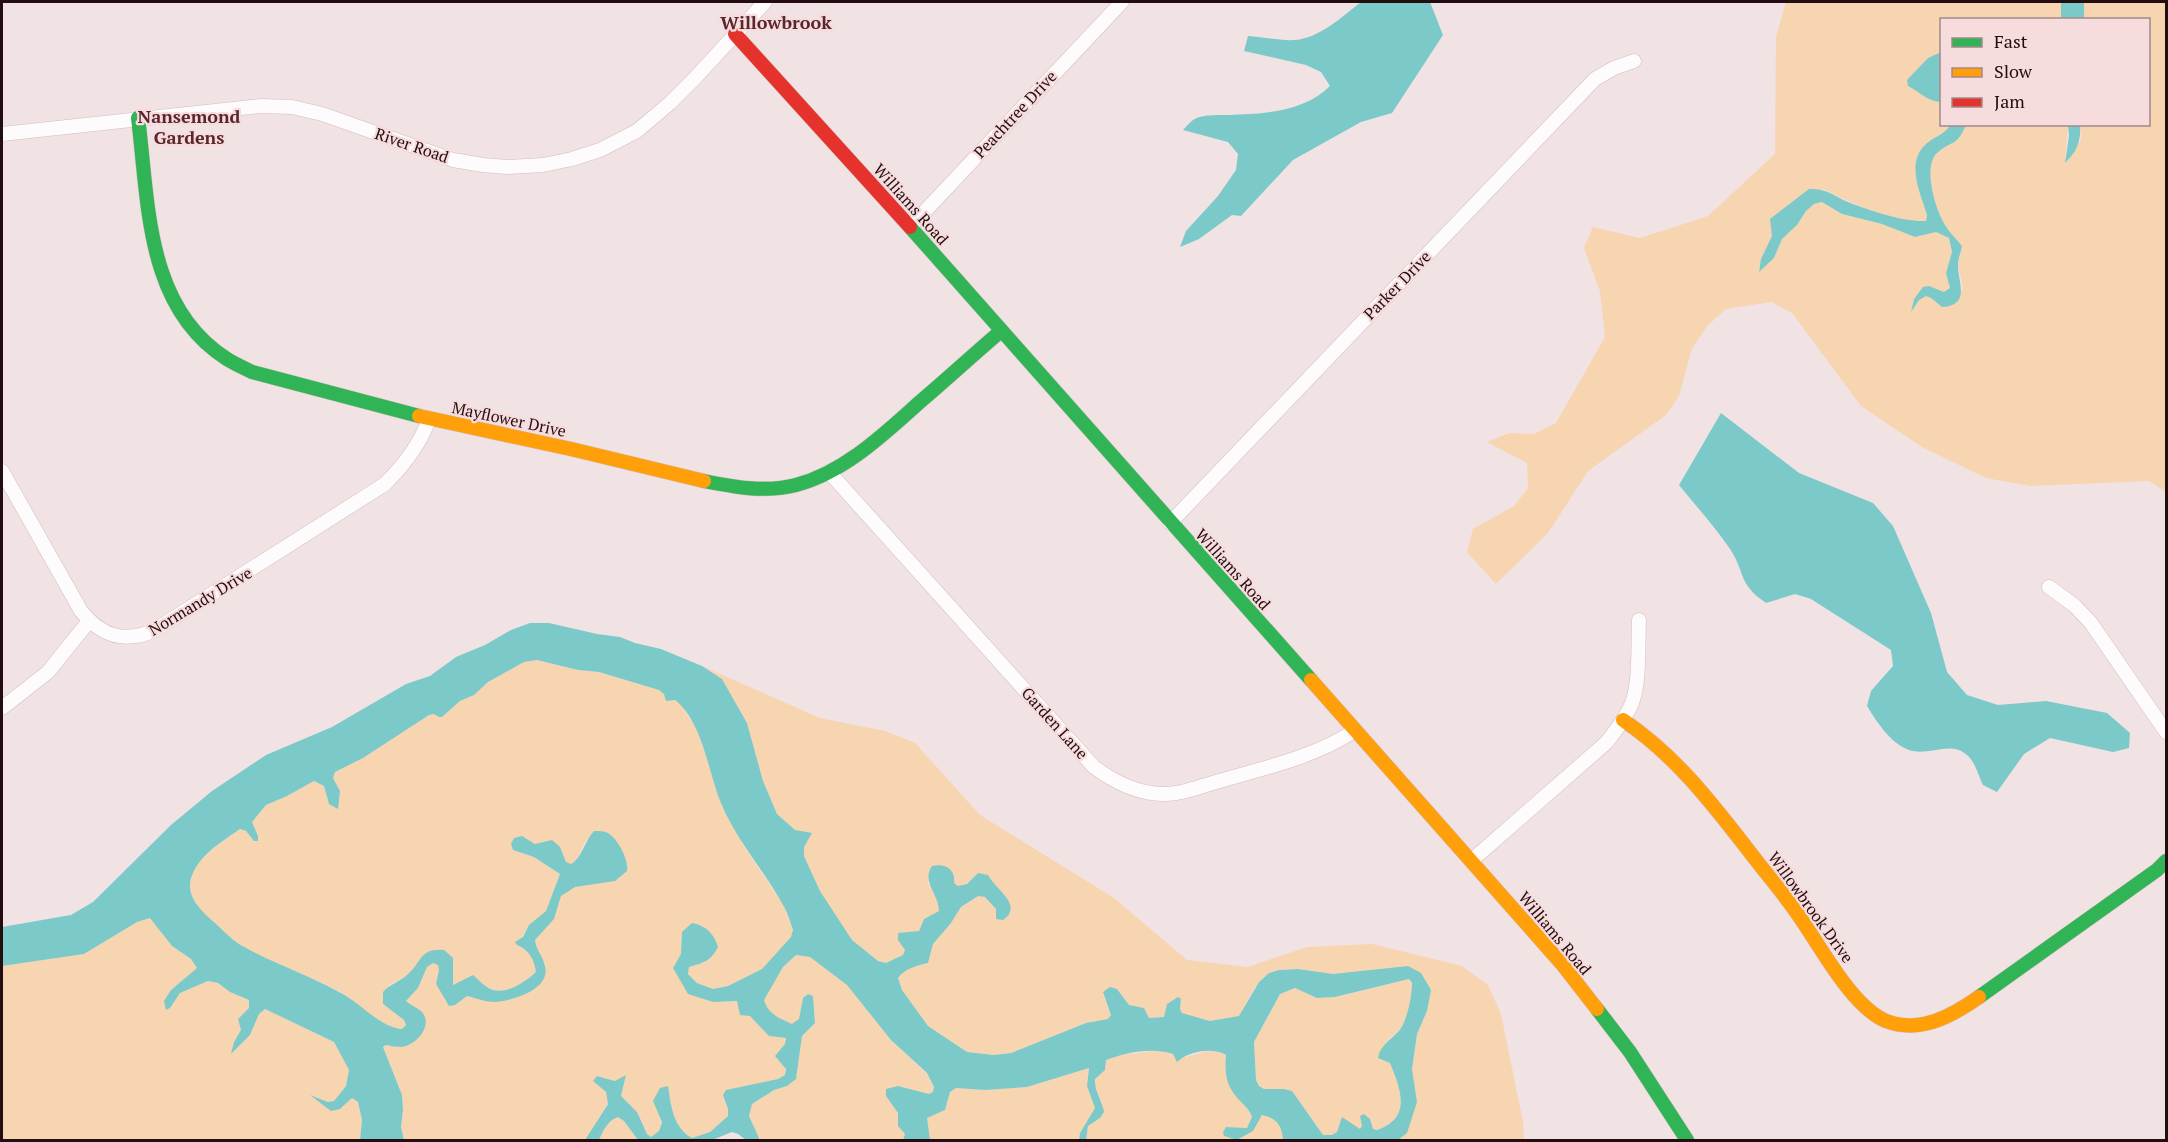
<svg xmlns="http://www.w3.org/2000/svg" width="2168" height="1142" font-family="'PT Serif',serif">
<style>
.green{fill:#f7d5b1}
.water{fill:#7bcac9;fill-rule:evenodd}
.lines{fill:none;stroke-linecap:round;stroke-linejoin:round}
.street-casing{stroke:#d1bec0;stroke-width:15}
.fast-casing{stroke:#d1bec0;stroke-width:15}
.slow-casing{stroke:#d1bec0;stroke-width:15}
.jam-casing{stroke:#d1bec0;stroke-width:15}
.street{stroke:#fdfbfb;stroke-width:14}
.fast{stroke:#30b455;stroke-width:14}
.slow{stroke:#ff9f0a;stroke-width:14}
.jam{stroke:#e5322d;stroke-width:14}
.labels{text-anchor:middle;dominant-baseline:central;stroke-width:4.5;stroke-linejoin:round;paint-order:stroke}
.street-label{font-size:16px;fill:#230d10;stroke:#f7dcde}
.neighbourhood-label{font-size:18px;font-weight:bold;fill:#5a262d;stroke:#f7dcde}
</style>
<rect width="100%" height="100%" fill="#f1e2e3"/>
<!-- green -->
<path class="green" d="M1786,2H2061V19L1942,20L1941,52L1928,58L1908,86C1921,92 1928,102 1941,102L1942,124L1950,125L1947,130L1924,146L1915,172L1927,215L1926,222C1893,222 1853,204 1823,189C1798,212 1763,235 1759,271L1774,258L1782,239L1797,225L1806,211L1814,204L1822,202L1842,214L1882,224L1915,237L1936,232L1949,238L1952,252L1946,273L1950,288L1944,292L1929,286L1914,299L1912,310L1919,300L1926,296L1931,298L1942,307L1963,289L1958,265L1962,246C1957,240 1951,234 1947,228C1936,213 1922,167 1937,153C1953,139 1956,148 1966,125H2068L2065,162L2081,140L2080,125L2148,124V20L2084,19V2H2166V492L2149,481L2030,486L1986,478L1922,447L1861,406L1792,313L1771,302L1726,309L1708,325L1692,348L1679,396L1666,415L1588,471L1548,533L1496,584L1467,552L1473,529L1514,506L1528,488L1527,463L1487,442L1509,433L1534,434L1556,423L1605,337L1600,291L1584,248L1593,227L1640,238L1708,216L1775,154L1776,37Z
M537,660L578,670L599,672L659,690L681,705L696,727L722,804L745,848L784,906L793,931L791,937L762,969L728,986L713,989L697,983L688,974L689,967L705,962L682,932L681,954L673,968L713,1002L738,1001L769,1036L786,1038L785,1075L778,1079L723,1095L728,1109V1116L710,1132L692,1138C672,1128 672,1105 667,1086L659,1131L651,1138L647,1134L637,1112L621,1096L626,1076L615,1081L598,1076L594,1081L606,1092L608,1103L585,1140H404L401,1127L403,1110L402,1095L383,1047L386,1045L400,1047L408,1045L406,1001L418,988L427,967L433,962L438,965L439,970L436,984L455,1005L467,996C513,1007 515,999 546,966L536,947L535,940L554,919L561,896L574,887L614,881L586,840L576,861L571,865L566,862L560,847L535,844L522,836L513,850L534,857L560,874L546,911L529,925L517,945C529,950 534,959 536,972C525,982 508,994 493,990C486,988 479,980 473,975L452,986L453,958L423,956L408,975L389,985L383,1004L404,1020L406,1025L402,1029C379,1027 360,1003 340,992C308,973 269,965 238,943C229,937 221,929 213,922C198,909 184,893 193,872C203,853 224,841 240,829L246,831L254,841L258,836L252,822L266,805L287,796L314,781L324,786L329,804L340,791L333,777L335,772L363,758L429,715L434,713L442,717L460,701L474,695L488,682L524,662Z
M702,666L820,718L885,731L915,743L980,815L1114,898L1187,960L1248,967L1307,947L1372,944L1462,966L1488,985L1501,1014L1523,1122L1524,1140H1398L1417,1102L1412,1069L1417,1034L1427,1011L1408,966C1383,969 1357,974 1333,974C1313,973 1287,963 1268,974C1254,983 1247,1003 1239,1017L1210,1021L1182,1013L1180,1009L1181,999L1164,1017L1148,1018L1129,1005L1117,989L1103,993L1111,1015L1108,1019L1086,1023L1011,1053L994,1055L967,1052L928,1026L902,990L898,978C904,969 918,965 928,963L933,944L951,923L961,907L978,896L985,897L996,909L1008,899L978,873L967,884L958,886L954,883L927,881L939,902V911L924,919L919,931L898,940L905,950L904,955L886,963L878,961L852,940L820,891L804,856V847L795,830L777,814L763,781L747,723L722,679Z
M150,917L172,946L191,959L198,968L171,990L170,1008L180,993L208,981L218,983L230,992L249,1000V1008L238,1019L242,1030L234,1042L232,1053L250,1035L259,1014L265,1009L334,1042L349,1070L346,1086L334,1101L328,1102L313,1096L340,1109L352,1098L358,1102L362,1120L360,1140H2V966L84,954L137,922Z
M796,955L810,957L847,985L891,1040L927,1074L934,1087L933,1092L929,1094L898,1086L886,1096L898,1113V1125L905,1134L903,1140H758L759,1138L749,1116L752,1104L774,1090L787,1086L796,1079L802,1036L815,1023L813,996L808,994L803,998L799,1020L792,1024C779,1018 768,1014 763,1000L783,967Z
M1409,979C1417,989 1407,1018 1401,1028C1398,1034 1391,1036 1387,1041C1383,1046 1381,1053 1378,1058L1390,1063C1401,1090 1412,1117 1377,1130L1373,1129L1370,1119L1360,1129L1337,1132L1332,1135H1323L1292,1091L1283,1089H1264L1259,1086L1256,1080L1254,1042L1280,994L1295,988L1317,998L1335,997Z
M1161,1050L1182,1058L1211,1050L1226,1055C1225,1066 1225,1079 1231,1089C1237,1100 1248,1105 1252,1117L1247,1128L1226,1127L1225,1136L1237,1140H1086L1088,1126L1100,1118L1102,1102L1094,1087L1095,1079L1105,1070L1106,1060L1120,1055Z
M1089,1068L1087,1086L1095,1108L1080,1133L1079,1140H930L926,1118L945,1110L950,1092L956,1088L985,1090L1027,1087Z
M1262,1115C1277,1118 1282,1126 1283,1140H1238L1253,1131Z
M618,1117L624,1121L638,1140H599C603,1131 608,1120 618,1117Z"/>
<!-- water -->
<path class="water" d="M1361,2H1430L1443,35L1392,113L1361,122L1293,160L1241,216L1232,215L1199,239L1180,247L1186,231L1218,196L1236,170L1238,154L1228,142L1183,130C1186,127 1189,123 1193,120C1202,114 1218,115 1229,115C1263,114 1304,112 1330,86L1321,72L1306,65L1244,51L1248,36C1263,37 1280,41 1295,40C1320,38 1343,16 1361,2Z
M2061,2H2084V19H2061Z
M1941,52V102C1928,102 1920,92 1908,86L1907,80L1928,58Z
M1950,125H1966C1956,148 1953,139 1937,153C1922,167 1936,213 1947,228C1951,234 1957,240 1962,246C1961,252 1958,259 1958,265C1958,283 1971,305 1942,307L1931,298L1926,296L1919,300L1911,312L1914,299L1923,287L1929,286L1944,292L1950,288L1946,273L1952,252L1949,238L1936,232L1915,237L1882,224L1842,214L1822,202L1814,204L1806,211L1797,225L1782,239L1774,258L1759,272L1761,259L1772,236L1770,219L1809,189C1828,189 1832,195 1848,202C1871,211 1903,222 1926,221L1927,215C1921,194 1906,165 1924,146C1932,137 1945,135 1950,125Z
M2068,125H2080C2081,142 2077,151 2065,163L2069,136Z
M1721,413L1799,473L1873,503L1893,526L1931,613L1947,672L1967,695L1998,705L2046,701L2107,713L2130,733L2129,748L2113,752L2050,738L2024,754L1997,792L1983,785C1979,777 1975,762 1968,756C1951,739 1929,757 1909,750C1890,743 1877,722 1867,706L1871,691L1893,666L1891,650L1811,599L1795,594L1766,603C1737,583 1746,573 1730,549C1715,527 1696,506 1679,485Z
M530,623H549L597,634L620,637L635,643L661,649L702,666L722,679L747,723L763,781L777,814L795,830L812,833L804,847V856L820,891L852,940L878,961L886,963L903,955L905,950L898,940V933L919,931L924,919L939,911C939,894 921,882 932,866C945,863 956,869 954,883L958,886L967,884L978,873L988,875C996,890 1024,905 1003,920L996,919V909L985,897L978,896L961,907L951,923L933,944L928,963C918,965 904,969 898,978L902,990L928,1026L967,1052L994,1055L1011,1053L1086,1023L1108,1019L1111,1015L1103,992L1110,987L1117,989L1129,1005L1144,1008L1149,1018L1164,1017L1167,1004L1178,997L1181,999L1180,1009L1182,1013L1210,1021L1239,1016L1259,982L1269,973L1279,970L1298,969L1333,974L1408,966L1421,973L1431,990L1427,1011L1417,1034L1412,1069L1417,1102L1407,1133L1398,1140H1283C1282,1126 1277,1118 1262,1115L1253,1131L1237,1140L1224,1136L1223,1132L1226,1127L1247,1128L1252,1117C1248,1105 1236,1100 1231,1089C1225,1079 1225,1066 1226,1055C1212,1047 1189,1051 1177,1062L1173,1054C1153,1047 1126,1052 1106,1060L1105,1070L1095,1079C1094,1091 1102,1100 1104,1112L1100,1118L1088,1126L1086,1140H1079L1080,1133L1095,1108L1087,1086L1089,1068L1027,1087L985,1090L956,1088L950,1092L945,1110L927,1118L930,1140H903L905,1134L898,1126V1113L886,1096V1089L898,1086L929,1094L933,1092L934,1087L927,1073L891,1040L847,985L810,957L796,955L783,967L764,1000C768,1014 779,1018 792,1024L799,1019L803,998L808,994L813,996L815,1023L802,1036L796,1079L787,1086L774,1090L752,1104L749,1116L759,1138L758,1140H746L738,1134L732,1132L712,1140H638L624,1121L618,1117C608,1120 603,1131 599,1140H585L608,1104L606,1092L593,1081L597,1076L615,1081L626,1075L621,1096L637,1112L647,1134L651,1137L659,1131L662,1122L653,1101L660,1088L668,1086C671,1105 673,1128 692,1138L710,1132L728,1116V1109L723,1095L726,1090L778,1079L785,1075L786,1069L775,1056L785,1044L786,1038L769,1036L750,1016L740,1015L737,1001L713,1002L688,994L673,968L681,954L682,932L692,923C707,926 714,934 718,947C711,961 703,963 689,967L688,974L697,983L713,989L728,986L762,969L791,937L793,930C790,922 788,913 783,905C764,870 736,840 721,803C708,772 703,722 675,700L666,701L664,694L659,690L599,672L578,670L537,660L524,662L488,682L474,695L460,701L442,717H439L434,714L429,715L363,758L335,772L333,778L340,791L338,809L329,804L324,786L314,781L287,796L266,805L252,822L258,836V841H254L246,831L240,829C223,841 202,853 193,873C183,894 200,910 215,923C223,930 230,938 239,944C271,963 307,974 339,992C360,1002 379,1027 402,1029L406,1025L404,1020L383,1004V992C390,984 399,982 407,975C422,963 419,948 444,950L453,958V985L473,975C479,980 486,988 493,990C508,994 525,982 536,972C534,959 529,950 517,945L515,942L523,937L529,925L546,911L560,874L534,857L513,850L511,844L514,838L522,836L535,844L552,840L560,847L566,862L571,864C581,859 585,841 594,831C599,831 604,831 608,833C618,839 629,860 627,871L615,881L575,887L561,896L554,919L535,940C536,950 543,956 545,966C551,990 512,1001 494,1002C486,1002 475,998 467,996L455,1005L449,1006L436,984L439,970L438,965L433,963L427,967L418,988L406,1001C410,1005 418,1008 422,1012C434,1026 415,1046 401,1047C396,1047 391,1046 386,1045L383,1047L402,1095L403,1110L401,1127L404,1140H360L362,1120L358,1102L352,1098L340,1109L331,1111L310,1095L328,1102L334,1101L346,1086L349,1070L334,1042L265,1009L259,1014L250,1035L231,1054L234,1042L241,1030L238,1019L249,1008V1000L230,992L218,983L208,981L180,993L170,1008L166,1010L164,1001L171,990L197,968L191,959L172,946L150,918L137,922L84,954L2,966V927L71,915L93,902L171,825L212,791L266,755L332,727L406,684L430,676L456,657L485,645L511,630ZM1409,979L1412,983C1412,996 1407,1023 1398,1032C1390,1040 1380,1046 1378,1058L1390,1063C1401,1090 1412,1118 1377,1130L1373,1129L1370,1119L1364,1114L1360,1116L1362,1126L1360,1129L1342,1117L1337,1132L1332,1135H1323L1292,1091L1284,1089H1264L1259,1086L1256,1080L1254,1042L1280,994L1295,988L1317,998L1335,997Z"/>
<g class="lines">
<!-- street casing -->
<g class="street-casing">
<path id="street" d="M2,134L261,106L292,107L322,114L453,160L483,165L507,167L543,165L572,159L600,150L637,131L670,103L695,78L765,2
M910,227L1122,2
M2,471L81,611C101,636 124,644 155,630L385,484C404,465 420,445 429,419
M829,472L1094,767C1114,782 1135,793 1161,794C1180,795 1198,787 1216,782C1263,768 1313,758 1354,731
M1170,523L1595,79L1614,68L1634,61
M2049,587L2075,606L2091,623L2166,732
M2,708L48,672L89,621
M1471,861L1607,742C1616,730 1626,718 1632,703C1640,683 1638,642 1639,620"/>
</g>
<!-- fast casing -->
<g class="fast-casing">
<path id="fast" d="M138,118C149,203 145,307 227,359C235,364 244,368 252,372L419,416
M910,227L1311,680
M704,481C734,487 765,493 796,485C845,472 884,434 921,401C948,378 974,354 1001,331
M1979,997L2157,870L2166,861
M1597,1009L1630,1052L1687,1140"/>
</g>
<!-- slow casing -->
<g class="slow-casing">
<path id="slow" d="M419,416L571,449L704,481
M1311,680L1562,964L1597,1009
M1623,720C1675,755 1711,802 1749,851C1764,871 1780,889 1794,909C1818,941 1850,1006 1886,1021C1920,1034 1952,1016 1979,997"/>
</g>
<!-- jam casing -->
<g class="jam-casing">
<path id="jam" d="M735,34L910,227"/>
</g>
<!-- street -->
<use href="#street" class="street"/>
<!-- fast -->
<use href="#fast" class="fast"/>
<!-- slow -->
<use href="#slow" class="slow"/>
<!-- jam -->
<use href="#jam" class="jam"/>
</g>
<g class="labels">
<!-- street labels -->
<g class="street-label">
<text transform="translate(1015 114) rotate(-47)">Peachtree Drive</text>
<text transform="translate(412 145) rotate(19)">River Road</text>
<text transform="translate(911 204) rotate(48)">Williams Road</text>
<text transform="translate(1397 285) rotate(-46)">Parker Drive</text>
<text transform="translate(509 419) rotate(12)">Mayflower Drive</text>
<text transform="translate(1233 569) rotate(48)">Williams Road</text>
<text transform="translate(200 601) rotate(-31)">Normandy Drive</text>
<text transform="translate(1055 723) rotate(48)">Garden Lane</text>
<text transform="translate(1811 907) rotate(54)">Willowbrook Drive</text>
<text transform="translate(1555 933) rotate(50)">Williams Road</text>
</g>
<!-- neighbourhood labels -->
<g class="neighbourhood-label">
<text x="776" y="22">Willowbrook</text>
<text x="189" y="116">Nansemond<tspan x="189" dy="21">Gardens</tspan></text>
</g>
</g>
<!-- border -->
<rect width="2168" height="1142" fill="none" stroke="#230d10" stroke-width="6"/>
<!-- legend -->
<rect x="1940" y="18" width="210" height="108" fill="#f7dcde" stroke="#a2898c" stroke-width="1.5"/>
<rect x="1952" y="38" width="30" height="9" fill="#30b455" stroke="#a2898c" stroke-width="1.5"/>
<text x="1994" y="48" font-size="18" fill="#230d10">Fast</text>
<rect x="1952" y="68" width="30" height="9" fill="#ff9f0a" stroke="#a2898c" stroke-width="1.5"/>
<text x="1994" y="78" font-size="18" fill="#230d10">Slow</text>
<rect x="1952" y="98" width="30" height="9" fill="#e5322d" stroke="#a2898c" stroke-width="1.5"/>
<text x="1994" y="108" font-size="18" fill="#230d10">Jam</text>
</svg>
